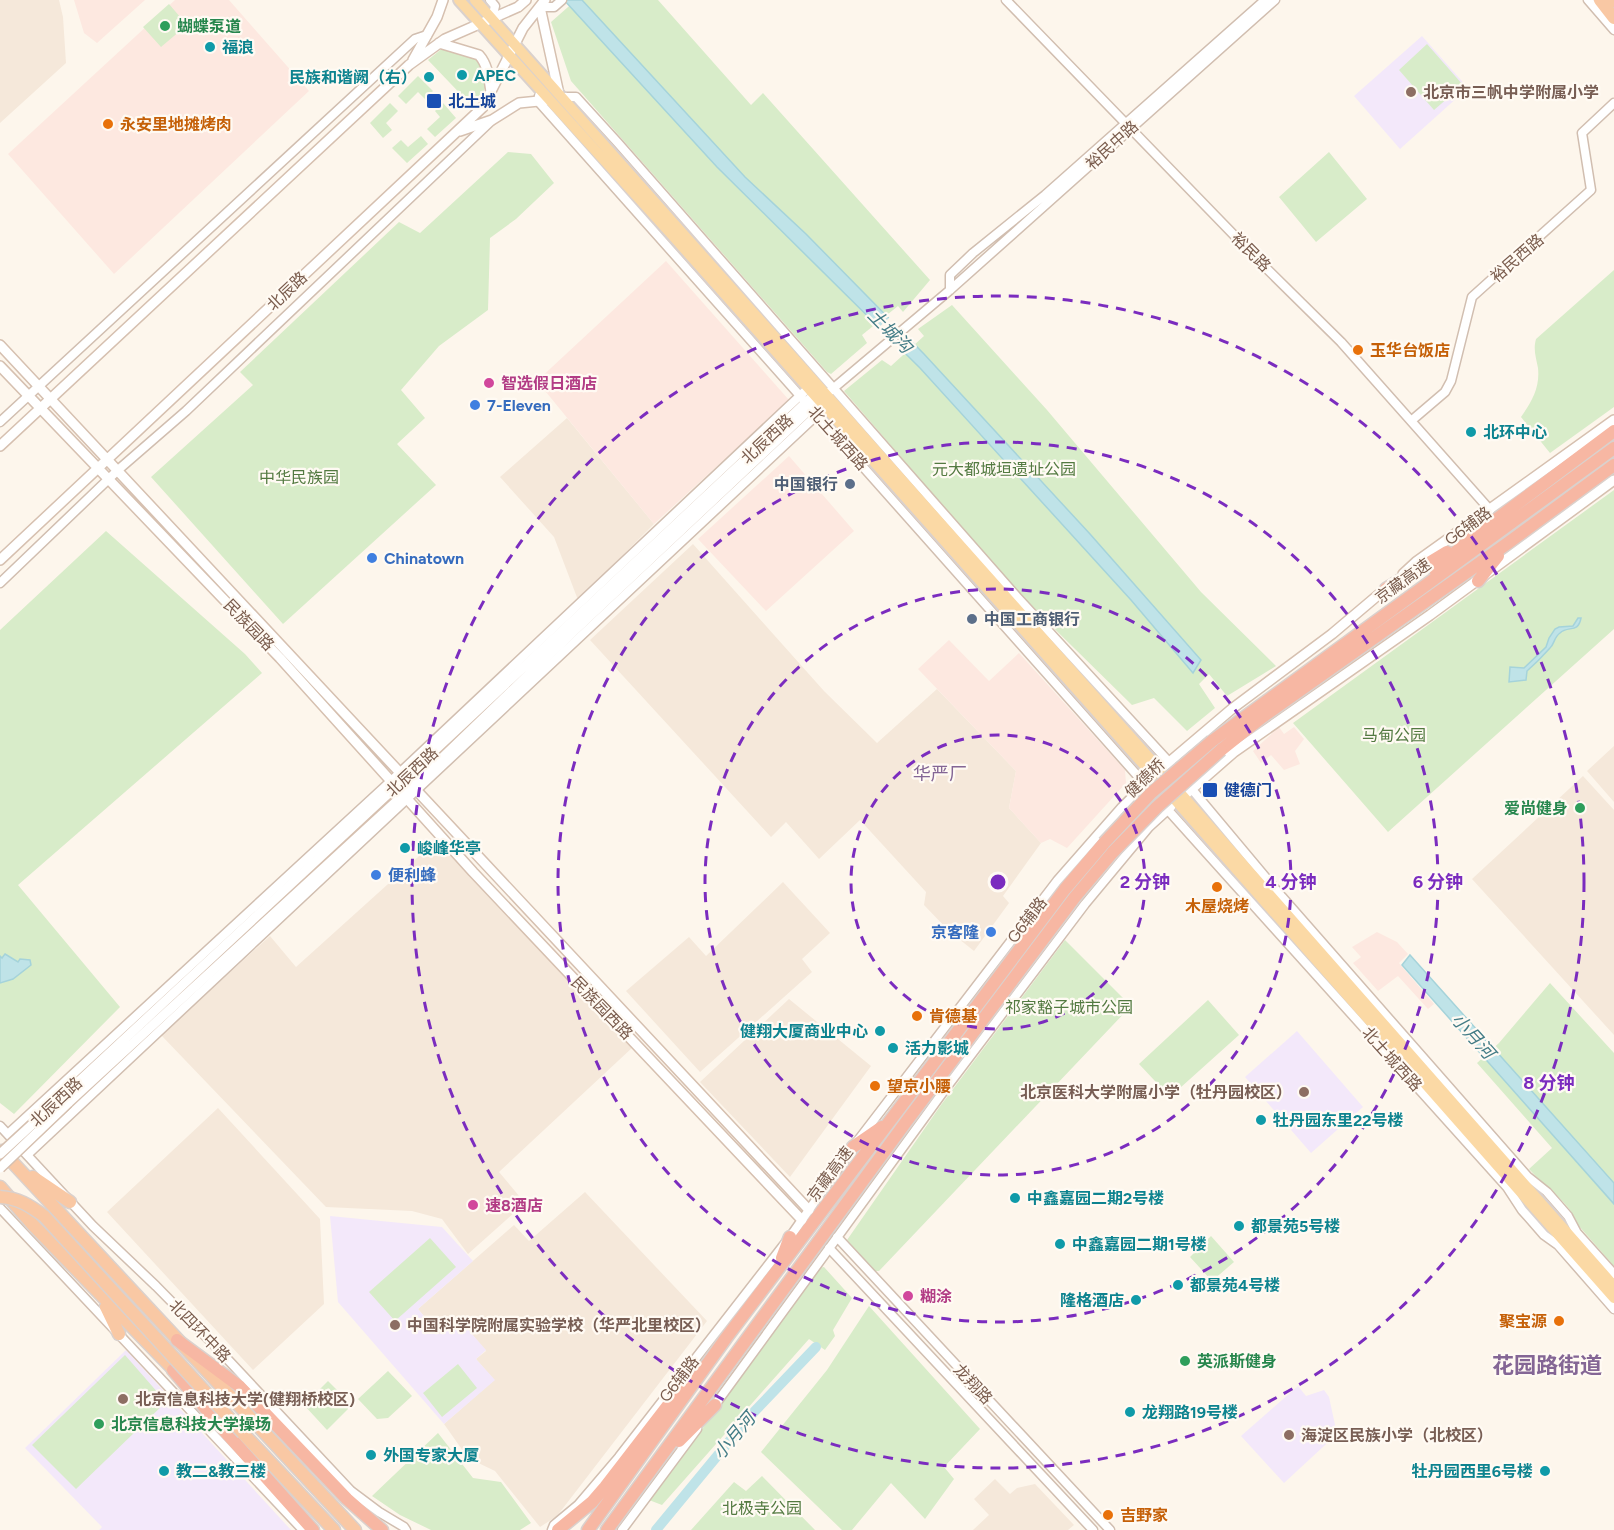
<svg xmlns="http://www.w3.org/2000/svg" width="1614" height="1530" font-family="Figtree,'Noto Sans SC',sans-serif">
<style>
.residential{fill:#f5e8da}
.commercial{fill:#fde8e0}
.education{fill:#f3e8fa}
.green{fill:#d8ecc9}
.water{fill:#bfe3e8;stroke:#a5d3da;stroke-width:1.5}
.pier{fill:#fdf6ec}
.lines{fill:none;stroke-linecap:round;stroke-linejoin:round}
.river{stroke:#bfe3e8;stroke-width:10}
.tertiary-casing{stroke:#d1beb0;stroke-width:11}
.secondary-casing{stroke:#d6c0b0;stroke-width:12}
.primary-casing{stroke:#dad1cd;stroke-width:14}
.trunk-casing{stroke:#dad1cd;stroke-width:15}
.motorway-casing{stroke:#dad1cd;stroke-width:15}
.tertiary{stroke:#fff;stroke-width:8}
.secondary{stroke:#fff;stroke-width:9}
.primary{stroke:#fbd9a5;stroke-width:10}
.trunk{stroke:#f9c8a4;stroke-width:12}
.motorway{stroke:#f7b7a3;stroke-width:12}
.secondary-bridge-casing{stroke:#d6c0b0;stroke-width:12;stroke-linecap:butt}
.trunk-bridge-casing{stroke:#dad1cd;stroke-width:15;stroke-linecap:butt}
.motorway-bridge-casing{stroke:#dad1cd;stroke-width:15;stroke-linecap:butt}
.secondary-bridge{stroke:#fff;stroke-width:9}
.trunk-bridge{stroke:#f9c8a4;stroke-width:12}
.motorway-bridge{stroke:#f7b7a3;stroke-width:12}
.ring{fill:none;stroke:#7b2cbf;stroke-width:3;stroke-dasharray:10 8}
.leisure-dot{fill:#2e9e5b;stroke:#fffaf3;stroke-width:2}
.culture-dot{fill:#0f9aa8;stroke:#fffaf3;stroke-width:2}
.education-dot{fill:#8d6e63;stroke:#fffaf3;stroke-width:2}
.transit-dot{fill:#1a4fb4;stroke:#fffaf3;stroke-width:2}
.food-dot{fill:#e8710a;stroke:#fffaf3;stroke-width:2}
.hotel-dot{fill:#d1479c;stroke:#fffaf3;stroke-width:2}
.shop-dot{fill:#3f7fe0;stroke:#fffaf3;stroke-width:2}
.service-dot{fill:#5c6f8a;stroke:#fffaf3;stroke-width:2}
.labels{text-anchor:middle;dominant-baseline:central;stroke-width:4.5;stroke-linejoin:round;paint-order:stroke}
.leisure-label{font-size:16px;font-weight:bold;fill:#27864d;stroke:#fffaf3;text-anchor:start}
.culture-label{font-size:16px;font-weight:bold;fill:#0d838f;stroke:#fffaf3;text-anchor:start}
.education-label{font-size:16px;font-weight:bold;fill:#785e54;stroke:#fffaf3;text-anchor:start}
.transit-label{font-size:16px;font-weight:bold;fill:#164399;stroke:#fffaf3;text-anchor:start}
.food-label{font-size:16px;font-weight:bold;fill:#c56008;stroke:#fffaf3;text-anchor:start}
.street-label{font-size:16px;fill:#7a5c4d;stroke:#fffaf3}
.hotel-label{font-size:16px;font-weight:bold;fill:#b23c85;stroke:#fffaf3;text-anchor:start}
.shop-label{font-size:16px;font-weight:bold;fill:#366cbe;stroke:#fffaf3;text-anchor:start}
.park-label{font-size:16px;fill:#537a41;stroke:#fffaf3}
.service-label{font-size:16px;font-weight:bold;fill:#4e5e75;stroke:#fffaf3;text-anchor:end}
.water-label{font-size:18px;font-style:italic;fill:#437c86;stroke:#fffaf3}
.neighbourhood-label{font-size:18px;fill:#846695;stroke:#fffaf3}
.district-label{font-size:22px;font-weight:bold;fill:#846695;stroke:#fffaf3}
.centre{fill:#7b2cbf;stroke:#fffaf3;stroke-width:3}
.ring-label{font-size:18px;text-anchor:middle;font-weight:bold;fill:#7b2cbf;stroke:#fffaf3;stroke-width:4.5;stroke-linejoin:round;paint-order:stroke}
</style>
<rect width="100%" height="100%" fill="#fdf6ec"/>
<!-- residential -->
<path class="residential" d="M0,0H59L63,17L66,63L0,123Z
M567,418L654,524L578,600L554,537L500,477Z
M693,544L824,691L877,743L937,689L1016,771L1009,808L1041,843L1003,896L1009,903L974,951L949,931L924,905L926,892L860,820L819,859L786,822L771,837L590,640Z
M1614,746V802L1587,771Z
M1583,776L1614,810V1035L1472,879Z
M438,839L633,1047L499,1172L525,1203L468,1254L442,1219L412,1211L326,1207L161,1035L270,936L296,967Z
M783,882L830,933L802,959L812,972L700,1072L626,991L689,937L706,956Z
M789,999L871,1066L790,1177L700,1082Z
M218,1108L320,1219L324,1304L253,1370L107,1212Z
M585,1192L707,1321L557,1516L540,1527L495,1471L468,1458L444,1424L494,1380L476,1359L486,1351L457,1317L439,1334L418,1309L514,1225L529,1241Z
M995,1479L1010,1494L1017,1488L1035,1484L1074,1525L1068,1530H973L989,1515L974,1499Z"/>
<!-- commercial -->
<path class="commercial" d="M74,0H145L97,43L84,33Z
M175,0H229L309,91L114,274L8,154Z
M666,261L789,400L654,524L537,381Z
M789,456L854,531L766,611L698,539Z
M949,640L989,681L1019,653L1125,770L1126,783L1067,848L1050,839L1041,843L1009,808L1016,771L918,669Z
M1279,727L1284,734L1294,727L1304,739L1295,751L1300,764L1284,770L1271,755L1261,763L1253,751Z
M1377,932L1397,942L1408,954L1399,963L1434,1004L1428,1009L1398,976L1378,991L1353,963L1361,957L1352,947Z"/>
<!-- education -->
<path class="education" d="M1422,36L1468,88L1400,149L1354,96Z
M1297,1031L1363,1107L1311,1153L1245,1077Z
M330,1216L442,1227L473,1261L418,1309L439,1334L457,1317L486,1350L476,1359L495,1380L444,1424L338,1302Z
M126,1350L291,1530H99L102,1527L25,1448Z
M1298,1386L1306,1396L1324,1390L1329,1397L1337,1434L1284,1483L1241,1436Z"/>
<!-- green -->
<path class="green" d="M576,0H658L751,105L763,93L930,280L903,312L898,306L862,335L867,343L831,374L827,372L571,81L551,22Z
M169,4L187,25L161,47L143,27Z
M1427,44L1463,85L1434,110L1399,70Z
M444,47L481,60C486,85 491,88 471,105L428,60Z
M418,76L433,91L425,99L418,92L406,104L398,96Z
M390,103L398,111L386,123L392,130L383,138L370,123Z
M443,103L456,118L435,137L427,129L440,117L435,111Z
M421,136L428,144L407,163L392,148L401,140L408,147Z
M508,152L531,154L554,183L516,219L490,238L488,310L439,346L401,390L425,418L397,444L436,485L283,624L151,477L253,385L240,372L399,222L420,233Z
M1329,152L1367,199L1316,242L1279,197Z
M1614,270V407L1550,453L1521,417C1532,401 1540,388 1538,368C1536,357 1533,350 1536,339Z
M952,305L1047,410L1201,592L1276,666L1227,696L1209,674L1199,684L1215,708L1187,731L1154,698L1132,705L1016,591L844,391L882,360L891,366L924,336L918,329Z
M1614,490V629L1388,832L1293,723Z
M106,531L245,654L262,673L18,885L120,1007L14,1114L0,1103V630Z
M1065,940L1131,1006L879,1271H874L847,1240L941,1105Z
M1550,983L1614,1053V1266L1578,1225C1570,1202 1545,1187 1529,1169L1552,1148L1477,1063L1499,1043Z
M1208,1000L1239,1035L1170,1097L1139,1064Z
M1211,1236L1234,1262L1212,1281L1190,1257Z
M430,1238L456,1267L395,1321L369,1292Z
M824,1267L852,1298L833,1330L835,1336L825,1350L809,1339L662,1505L649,1500L729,1393L819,1268Z
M869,1306L980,1429L944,1467L954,1479L925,1519L891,1483L852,1530H842L761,1452L827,1370Z
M125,1355L166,1402L76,1489L32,1445Z
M458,1364L477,1388L442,1417L423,1393Z
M388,1371L412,1396L388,1418L377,1419L358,1399Z
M328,1381L352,1405L327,1430L304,1405Z
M438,1433L473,1478L501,1482L531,1523L520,1530H431L400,1515L372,1496Z
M762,1476L815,1530H691L734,1482L746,1491Z"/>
<!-- water -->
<path class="water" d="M564,0H582L745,177L806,234L924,354L1090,534L1201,660L1193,673L1131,600L920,368L717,167Z
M1578,618H1581C1578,634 1568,625 1560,633C1554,637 1554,645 1550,648C1542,657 1535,664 1527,671L1526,680L1509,682L1510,667L1524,668L1546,647L1549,638L1555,629L1559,627L1573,626Z
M5,954L18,962L20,959L30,960L31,965L13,979L0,983V956L2,958Z
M1410,955L1614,1183V1204L1402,965Z"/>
<!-- pier -->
<path class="pier" d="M891,316L915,340L901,353L877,329Z"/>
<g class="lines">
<!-- river -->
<path class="river" d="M656,1530L751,1415L816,1347"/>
<!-- tertiary casing -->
<g class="tertiary-casing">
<path id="tertiary" d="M490,0L495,6L492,18
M1006,0L1262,264L1341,342L1490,510
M1588,0L1614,30
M540,7H554L562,0
M539,96L538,101L1168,810L1507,1187L1522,1210L1544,1235L1558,1245L1614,1309
M562,97H576L618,143L1017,597L1169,762L1282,897L1527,1176L1547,1192L1568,1216L1577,1233L1614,1274
M950,290V275L973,253L1045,195L1265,0
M829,392L950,290L1275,0
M1411,421L1445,392L1451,381L1472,297L1591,190L1582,133L1614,103
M0,422L415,39L427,35
M0,583L118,470L186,411L491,121
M0,1126L93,1226L156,1286L217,1348L351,1491L379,1512L404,1527L406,1530
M8,1134L391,781L804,392
M27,1155L821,411
M0,1208L303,1530
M837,1237L1110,1530
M829,1248L1093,1530
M712,1409L946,1088L1085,904L1149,827L1171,807
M552,1530L554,1525L578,1505L619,1457L790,1237L853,1147L1057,881L1122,807L1157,772
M622,1530L697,1429"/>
</g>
<!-- secondary casing -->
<g class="secondary-casing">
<path id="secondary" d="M540,7L559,94
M439,43L479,55C488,65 489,79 491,92
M413,60L437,17L443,0
M460,131L492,120L519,103L549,100
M0,345L809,1210
M0,366L280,658L473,872L802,1220
M0,446L409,65L445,39L518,7L526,0
M0,560L483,107L523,28L545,0
M1403,574L1416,562L1614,420
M1160,770L1233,708L1332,634L1390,585
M1178,801L1234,752L1430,615L1614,480
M62,1097L404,779L814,395H821
M68,1103L412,787L575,630L824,396"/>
</g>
<!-- primary casing -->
<g class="primary-casing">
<path id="primary" d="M459,0L672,235L1177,802L1614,1298
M475,0L1160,770L1614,1286"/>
</g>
<!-- trunk casing -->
<g class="trunk-casing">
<path id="trunk" d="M1600,0L1614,18
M1613,0L1614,1
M2,1151L355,1530
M33,1177L70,1202
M0,1187L33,1225L181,1377
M106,1307L119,1334
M237,1427L334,1530"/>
</g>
<!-- motorway casing -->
<g class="motorway-casing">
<path id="motorway" d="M1435,570L1474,536L1614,431
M1478,581L1498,556
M1386,589L1447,552
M1212,741L1614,448
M1221,750L1261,718L1508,543L1614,465
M853,1147L882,1127
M782,1258L790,1237
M177,1340L239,1386L347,1499L382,1530
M173,1370L228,1435L313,1530
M679,1441L715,1405
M558,1530L592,1502L605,1487L686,1382
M588,1530L726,1338L1065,889L1104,843
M607,1530L906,1122L1075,897L1113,852"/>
</g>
<!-- tertiary -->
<use href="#tertiary" class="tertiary"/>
<!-- secondary -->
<use href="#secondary" class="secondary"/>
<!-- primary -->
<use href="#primary" class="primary"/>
<!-- trunk -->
<use href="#trunk" class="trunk"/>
<!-- motorway -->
<use href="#motorway" class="motorway"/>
<!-- secondary-bridge casing -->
<g class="secondary-bridge-casing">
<path id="secondary-bridge" d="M0,1154L62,1097
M0,1168L68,1103"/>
</g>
<!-- trunk-bridge casing -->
<g class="trunk-bridge-casing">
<path id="trunk-bridge" d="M0,1197C18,1198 29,1205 44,1216L243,1433"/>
</g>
<!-- motorway-bridge casing -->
<g class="motorway-bridge-casing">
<path id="motorway-bridge" d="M1104,843L1151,793L1212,741
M1113,852L1157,807L1221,750"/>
</g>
<!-- secondary-bridge -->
<use href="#secondary-bridge" class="secondary-bridge"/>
<!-- trunk-bridge -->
<use href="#trunk-bridge" class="trunk-bridge"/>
<!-- motorway-bridge -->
<use href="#motorway-bridge" class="motorway-bridge"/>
</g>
<!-- distance rings -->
<g class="ring">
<circle cx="998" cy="882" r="147"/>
<circle cx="998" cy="882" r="293"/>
<circle cx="998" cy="882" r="440"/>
<circle cx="998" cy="882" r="586"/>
</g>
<!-- markers -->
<g class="leisure-dot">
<circle cx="165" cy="26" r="6"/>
<circle cx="1580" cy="808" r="6"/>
<circle cx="1185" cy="1361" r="6"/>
<circle cx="99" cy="1424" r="6"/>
</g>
<g class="culture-dot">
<circle cx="210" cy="47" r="6"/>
<circle cx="462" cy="75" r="6"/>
<circle cx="429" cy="77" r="6"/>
<circle cx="1471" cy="432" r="6"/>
<circle cx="405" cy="848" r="6"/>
<circle cx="880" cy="1031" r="6"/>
<circle cx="893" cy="1048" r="6"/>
<circle cx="1261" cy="1120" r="6"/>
<circle cx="1015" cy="1198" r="6"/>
<circle cx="1239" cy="1226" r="6"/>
<circle cx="1060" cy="1244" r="6"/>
<circle cx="1178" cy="1285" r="6"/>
<circle cx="1136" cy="1300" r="6"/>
<circle cx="1130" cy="1412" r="6"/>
<circle cx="371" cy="1455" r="6"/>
<circle cx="164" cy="1471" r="6"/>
<circle cx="1545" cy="1471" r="6"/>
</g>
<g class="education-dot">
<circle cx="1411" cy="92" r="6"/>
<circle cx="1304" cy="1092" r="6"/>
<circle cx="395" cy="1325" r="6"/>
<circle cx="123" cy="1399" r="6"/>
<circle cx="1289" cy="1435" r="6"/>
</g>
<g class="transit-dot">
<rect x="426" y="93" width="16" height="16" rx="3"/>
<rect x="1202" y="782" width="16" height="16" rx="3"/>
</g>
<g class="food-dot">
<circle cx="108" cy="124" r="6"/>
<circle cx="1358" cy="350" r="6"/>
<circle cx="1217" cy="887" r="6"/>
<circle cx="917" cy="1016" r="6"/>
<circle cx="875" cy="1086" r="6"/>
<circle cx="1559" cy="1321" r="6"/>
<circle cx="1108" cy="1515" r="6"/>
</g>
<g class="hotel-dot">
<circle cx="489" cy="383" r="6"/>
<circle cx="473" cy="1205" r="6"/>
<circle cx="908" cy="1296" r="6"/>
</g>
<g class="shop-dot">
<circle cx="475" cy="405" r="6"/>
<circle cx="372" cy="558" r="6"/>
<circle cx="376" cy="875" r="6"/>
<circle cx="991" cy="932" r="6"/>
</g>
<g class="service-dot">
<circle cx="850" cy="484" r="6"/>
<circle cx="972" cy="619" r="6"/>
</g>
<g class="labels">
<!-- leisure labels -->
<g class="leisure-label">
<text x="177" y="26">蝴蝶泵道</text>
<text x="1568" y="808" text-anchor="end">爱尚健身</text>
<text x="1197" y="1361">英派斯健身</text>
<text x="111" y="1424">北京信息科技大学操场</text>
</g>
<!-- culture labels -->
<g class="culture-label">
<text x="222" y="47">福浪</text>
<text x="474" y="75">APEC</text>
<text x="417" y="77" text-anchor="end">民族和谐阙（右）</text>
<text x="1483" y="432">北环中心</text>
<text x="417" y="848">峻峰华亭</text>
<text x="868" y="1031" text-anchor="end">健翔大厦商业中心</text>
<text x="905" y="1048">活力影城</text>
<text x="1273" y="1120">牡丹园东里22号楼</text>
<text x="1027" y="1198">中鑫嘉园二期2号楼</text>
<text x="1251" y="1226">都景苑5号楼</text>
<text x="1072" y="1244">中鑫嘉园二期1号楼</text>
<text x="1190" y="1285">都景苑4号楼</text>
<text x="1124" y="1300" text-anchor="end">隆格酒店</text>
<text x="1142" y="1412">龙翔路19号楼</text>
<text x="383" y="1455">外国专家大厦</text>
<text x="176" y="1471">教二&amp;教三楼</text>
<text x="1533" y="1471" text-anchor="end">牡丹园西里6号楼</text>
</g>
<!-- education labels -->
<g class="education-label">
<text x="1423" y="92">北京市三帆中学附属小学</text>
<text x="1292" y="1092" text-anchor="end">北京医科大学附属小学（牡丹园校区）</text>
<text x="407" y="1325">中国科学院附属实验学校（华严北里校区）</text>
<text x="135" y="1399">北京信息科技大学(健翔桥校区)</text>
<text x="1301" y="1435">海淀区民族小学（北校区）</text>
</g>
<!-- transit labels -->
<g class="transit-label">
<text x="448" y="101">北土城</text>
<text x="1224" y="790">健德门</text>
</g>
<!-- food labels -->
<g class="food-label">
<text x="120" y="124">永安里地摊烤肉</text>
<text x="1370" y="350">玉华台饭店</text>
<text x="1217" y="906" text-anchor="middle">木屋烧烤</text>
<text x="929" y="1016">肯德基</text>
<text x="887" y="1086">望京小腰</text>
<text x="1547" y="1321" text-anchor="end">聚宝源</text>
<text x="1120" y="1515">吉野家</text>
</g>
<!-- street labels -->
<g class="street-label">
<text transform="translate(1112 145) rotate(-42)">裕民中路</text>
<text transform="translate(1251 252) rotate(45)">裕民路</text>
<text transform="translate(1517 258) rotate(-41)">裕民西路</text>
<text transform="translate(287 291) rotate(-43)">北辰路</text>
<text transform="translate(838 438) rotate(48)">北土城西路</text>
<text transform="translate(767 439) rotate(-43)">北辰西路</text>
<text transform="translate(1468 526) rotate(-36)">G6辅路</text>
<text transform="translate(1403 581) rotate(-36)">京藏高速</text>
<text transform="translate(249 625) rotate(46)">民族园路</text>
<text transform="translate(412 772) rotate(-43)">北辰西路</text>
<text transform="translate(1145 778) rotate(-44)">健德桥</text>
<text transform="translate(1027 920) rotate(-52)">G6辅路</text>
<text transform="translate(602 1008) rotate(46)">民族园西路</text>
<text transform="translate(1392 1059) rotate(48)">北土城西路</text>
<text transform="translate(56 1102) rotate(-43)">北辰西路</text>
<text transform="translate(830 1174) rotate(-53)">京藏高速</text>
<text transform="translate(200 1331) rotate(46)">北四环中路</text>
<text transform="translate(679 1379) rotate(-52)">G6辅路</text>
<text transform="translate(973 1384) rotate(47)">龙翔路</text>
</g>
<!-- hotel labels -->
<g class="hotel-label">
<text x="501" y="383">智选假日酒店</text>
<text x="485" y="1205">速8酒店</text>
<text x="920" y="1296">糊涂</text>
</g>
<!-- shop labels -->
<g class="shop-label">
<text x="487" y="405">7-Eleven</text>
<text x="384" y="558">Chinatown</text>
<text x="388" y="875">便利蜂</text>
<text x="979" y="932" text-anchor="end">京客隆</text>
</g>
<!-- park labels -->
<g class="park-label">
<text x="1004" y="469">元大都城垣遗址公园</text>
<text x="299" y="477">中华民族园</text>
<text x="1394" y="735">马甸公园</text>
<text x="1069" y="1007">祁家豁子城市公园</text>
<text x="762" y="1508">北极寺公园</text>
</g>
<!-- service labels -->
<g class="service-label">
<text x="838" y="484">中国银行</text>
<text x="984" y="619" text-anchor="start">中国工商银行</text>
</g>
<!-- water labels -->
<g class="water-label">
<text transform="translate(890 331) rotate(45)">土城沟</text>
<text transform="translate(1473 1036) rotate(48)">小月河</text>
<text transform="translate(734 1436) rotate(-50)">小月河</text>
</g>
<!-- neighbourhood labels -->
<g class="neighbourhood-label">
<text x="940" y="774">华严厂</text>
</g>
<!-- district labels -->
<g class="district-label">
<text x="1547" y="1365">花园路街道</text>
</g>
</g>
<circle cx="998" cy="882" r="9" class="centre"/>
<g class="ring-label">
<text x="1145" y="888">2 分钟</text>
<text x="1291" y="888">4 分钟</text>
<text x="1438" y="888">6 分钟</text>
<text x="1549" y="1089">8 分钟</text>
</g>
</svg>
